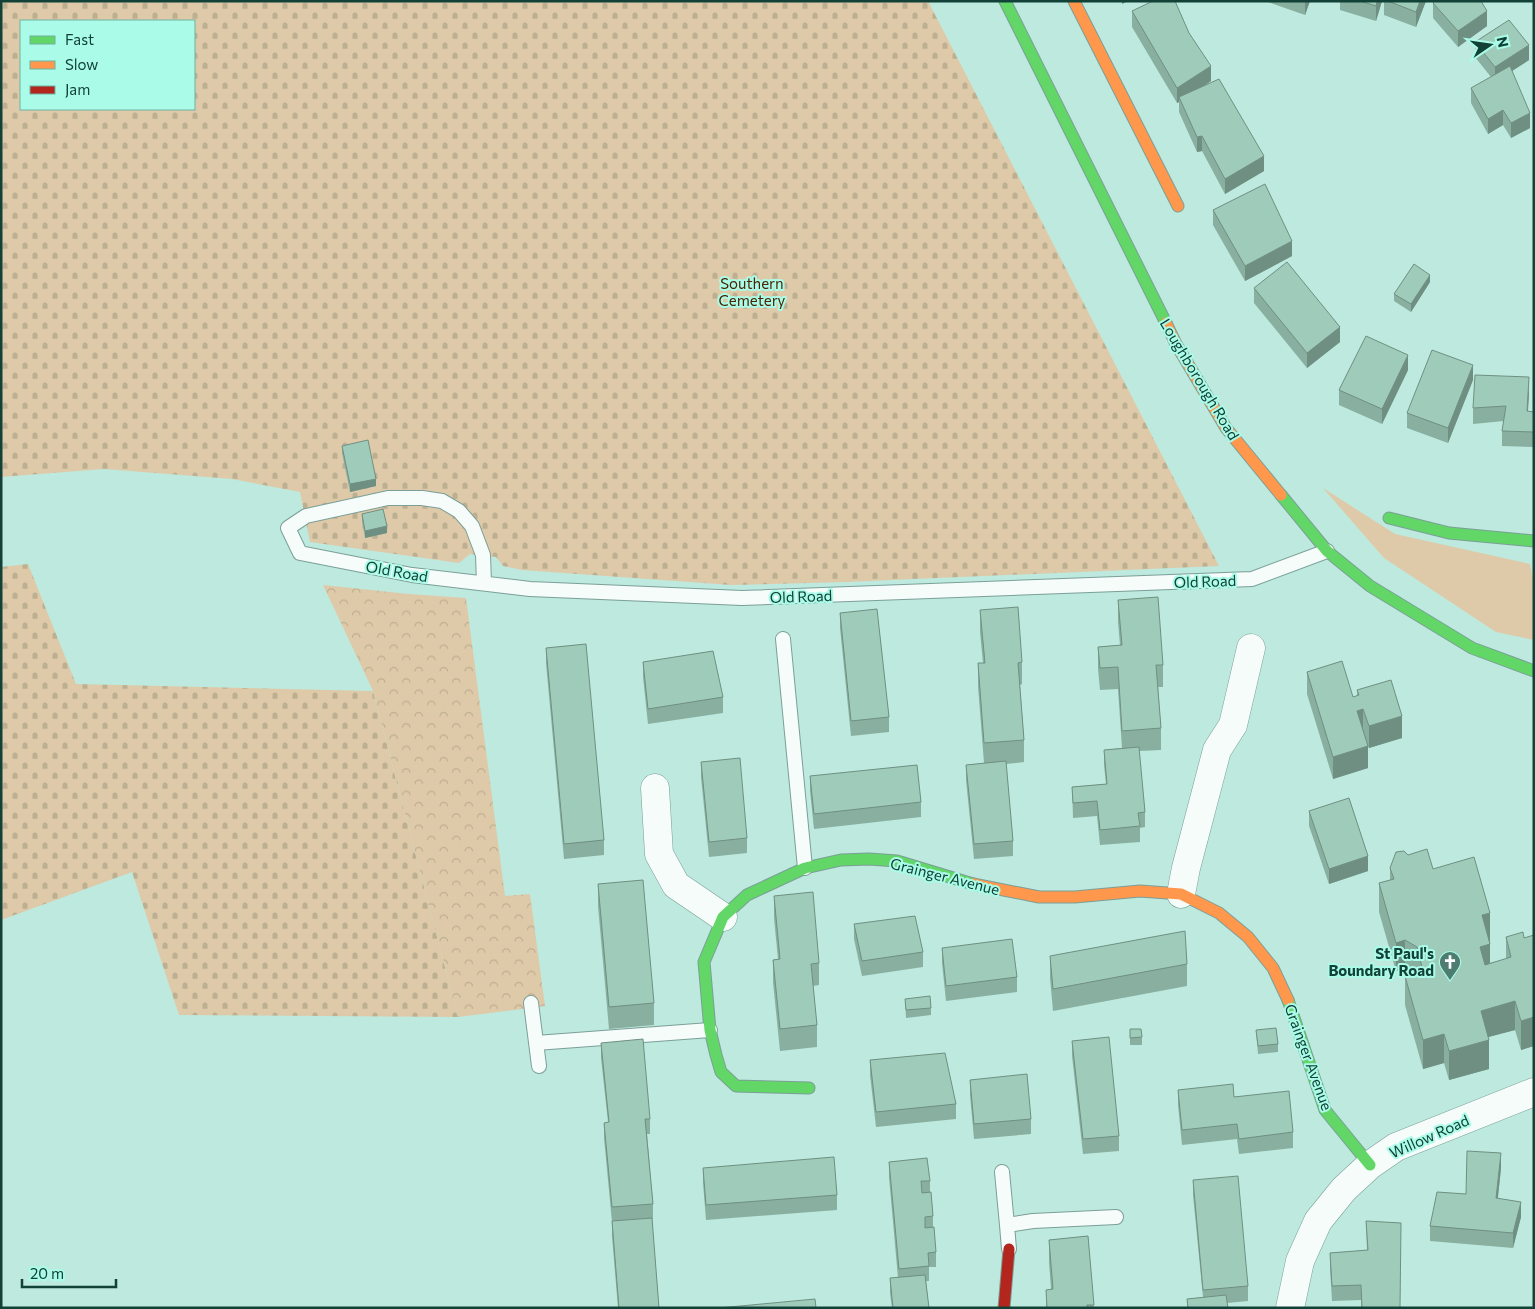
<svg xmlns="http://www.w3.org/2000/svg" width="1535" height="1309" font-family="Commissioner,sans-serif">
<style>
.green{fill:#decaa8}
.cemetery{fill:url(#cemetery-stones);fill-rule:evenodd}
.park{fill:url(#park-crowns)}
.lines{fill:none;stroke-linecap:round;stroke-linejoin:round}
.lane-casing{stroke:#7b9f97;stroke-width:16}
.street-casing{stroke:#7b9f97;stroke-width:29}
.fast-casing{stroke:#7b9f97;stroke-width:13}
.slow-casing{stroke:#7b9f97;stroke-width:13}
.jam-casing{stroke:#7b9f97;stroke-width:13}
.lane{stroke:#f5fcfa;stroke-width:14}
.street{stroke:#f5fcfa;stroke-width:28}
.fast{stroke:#63d668;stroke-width:11}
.slow{stroke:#ff974d;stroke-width:11}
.jam{stroke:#b3261e;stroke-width:11}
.wall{fill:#89afa0}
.shaded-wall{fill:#6f8f82}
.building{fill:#9fccba;stroke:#6f8f82}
.labels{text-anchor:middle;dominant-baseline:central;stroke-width:4;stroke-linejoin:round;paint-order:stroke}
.park-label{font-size:15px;fill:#4a2300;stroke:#aafce8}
.street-label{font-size:15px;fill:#114137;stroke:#aafce8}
.poi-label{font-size:15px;font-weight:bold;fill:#114137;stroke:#aafce8;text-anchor:end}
</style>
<defs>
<pattern id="cemetery-stones" width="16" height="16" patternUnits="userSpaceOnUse" patternTransform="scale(1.25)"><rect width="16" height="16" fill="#decaa8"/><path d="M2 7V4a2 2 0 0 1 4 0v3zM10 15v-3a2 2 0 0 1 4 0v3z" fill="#bdaf91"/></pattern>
<pattern id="park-crowns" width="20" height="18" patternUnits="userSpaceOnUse" patternTransform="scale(1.25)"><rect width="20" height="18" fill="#decaa8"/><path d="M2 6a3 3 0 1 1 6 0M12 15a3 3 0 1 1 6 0" fill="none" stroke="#bdaf91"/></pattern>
</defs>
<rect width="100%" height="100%" fill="#bde9de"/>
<!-- green -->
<path class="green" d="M1323,488L1395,534L1530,564L1534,585V640L1496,632L1384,558Z"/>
<!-- cemetery -->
<path class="cemetery" d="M1,1H928L1219,566L846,582L731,585L522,570L503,566L496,557L470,554L459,563L310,542L300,492L232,479L104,469L1,477ZM21,21H194V109H21Z
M28,564L76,684L373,691L458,1017L179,1015L132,872L1,920V567Z"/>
<!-- park -->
<path class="park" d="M323,585L409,594L466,598L505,896L530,894L545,1006L458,1017L373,691Z"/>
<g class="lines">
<!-- lane casing -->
<g class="lane-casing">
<path id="lane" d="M484,583L483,555L472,526L459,511L442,501L422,498H388L306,516L288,528L300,553L412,575L530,589L742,598L1252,579L1327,551
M783,639L805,868
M531,1003L539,1066
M536,1043L710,1030
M1002,1172L1007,1225
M1009,1249L1007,1225L1033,1221L1116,1217"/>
</g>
<!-- street casing -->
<g class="street-casing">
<path id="street" d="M655,788L659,854L676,885L723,917
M1181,894L1186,868L1217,750L1233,725L1251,648
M1290,1308L1300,1261L1318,1221L1344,1189L1370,1165L1396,1147L1534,1092"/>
</g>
<!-- fast casing -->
<g class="fast-casing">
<path id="fast" d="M1005,1L1166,323
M1281,495L1327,551L1370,586L1472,648L1534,671
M1389,518L1449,533L1534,541
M1288,1000L1325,1110L1370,1165
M809,1088L736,1086L721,1072L716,1055L710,1030L704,962L723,917L747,895L805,868L841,860L869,859L897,861L973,884"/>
</g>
<!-- slow casing -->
<g class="slow-casing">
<path id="slow" d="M1074,1L1178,206
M1166,323L1176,344L1226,428L1281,495
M973,884L1039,897H1075L1140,891L1181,894L1219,913L1248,937L1273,968L1288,1000"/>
</g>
<!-- jam casing -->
<g class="jam-casing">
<path id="jam" d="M1004,1308L1009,1249"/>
</g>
<!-- lane -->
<use href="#lane" class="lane"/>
<!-- street -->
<use href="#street" class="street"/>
<!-- fast -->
<use href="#fast" class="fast"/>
<!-- slow -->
<use href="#slow" class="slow"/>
<!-- jam -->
<use href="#jam" class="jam"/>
</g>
<!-- wall -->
<path class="wall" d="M1268,1H1310L1305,15L1268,2Z
M1340,1H1382L1376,21L1340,10Z
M1384,1H1426L1416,27L1384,15Z
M1433,3L1487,26L1458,47L1433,18Z
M1132,11L1211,81L1204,86L1264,171L1225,194L1202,151L1197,152L1179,112V102L1177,103L1132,27Z
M1475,42L1529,60L1512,71L1530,128L1511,138L1503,125L1488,134L1471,103V88L1491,77L1475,57Z
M1213,210L1292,256L1245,281L1213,225Z
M1430,282L1411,312L1394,301V294Z
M1254,288L1340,342L1307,368L1254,303Z
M1408,370L1382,424L1339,405V390Z
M1473,380L1448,443L1407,428V413Z
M1529,392L1528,411L1534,412V447L1502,446V431L1504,421L1473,424V408Z
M342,446L376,486L350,492L342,453Z
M362,514L387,533L365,538L362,521Z
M1118,600L1163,665V687H1158L1161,728V750L1139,751L1145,812V827L1140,828V842L1100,845L1097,816L1073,818L1072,787L1106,784L1104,765V750L1122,748L1118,689L1100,690L1098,669V647L1120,645L1118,622Z
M980,610L1022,662V684L1020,685L1024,740V762L1006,764L1013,841V856L974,859L966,780V765L984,763L978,686V663H983L980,632Z
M840,613L889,717V732L851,736L840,628Z
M546,648L604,840V855L564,859L546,663Z
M643,662L723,697V713L648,724L643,677Z
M1307,672L1353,697L1357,696V690L1402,738L1369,748L1368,747V768L1333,779L1307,694Z
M701,762L747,838V853L709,857L701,777Z
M810,776L921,802V817L814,829L810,791Z
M1309,811L1368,871L1329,884L1309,826Z
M1408,855L1433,869L1490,942V963L1506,959V937L1524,938L1534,935V1046L1521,1050L1515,1030L1488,1037L1489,1069L1449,1080L1444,1063L1423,1069L1405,1005V976L1414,974L1405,969L1396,971L1379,912V883L1390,880V868Z
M598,884L654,1003V1025L609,1029L598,906Z
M774,896L819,963V985L813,986L817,1025V1047L780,1051L773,982V960L778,959L774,918Z
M854,924L923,952V967L862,976L854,939Z
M942,948L1017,977V992L946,1001L942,963Z
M1050,956L1187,964V986L1053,1011L1050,978Z
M905,999L931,1008V1015L906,1018Z
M1130,1029L1142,1037V1045H1130Z
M1256,1030L1278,1044V1052L1258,1054Z
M1072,1041L1119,1136V1151L1083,1154L1072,1056Z
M601,1043L650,1119V1134H647L653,1204V1219H652L659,1308H618L612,1236V1222L604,1138V1123L608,1122L601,1058Z
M870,1060L956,1104V1119L876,1127L870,1075Z
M970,1080L1031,1119V1134L974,1139L970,1095Z
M1178,1090L1234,1097L1293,1132V1148L1239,1154L1237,1139L1182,1145L1178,1105Z
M889,1162L930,1181V1192L933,1216V1228L936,1252V1267H929V1281H926L929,1308H892L890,1293V1278H898L889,1177Z
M703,1168L837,1195V1210L706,1220L703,1183Z
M1501,1168L1498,1198L1521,1217L1513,1248L1430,1241V1226L1466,1194Z
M1193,1180L1248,1286V1301L1227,1303L1228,1308H1187V1299L1203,1297L1193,1195Z
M1366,1221L1400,1308H1361V1300L1332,1301L1330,1268V1253L1367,1250Z
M1088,1236L1094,1308H1046V1290L1051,1289L1049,1262V1240Z"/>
<!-- shaded-wall -->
<path class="shaded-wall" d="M1122,1H1128L1122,4Z
M1305,1H1310L1305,15Z
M1377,1H1382L1376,21V6Z
M1420,1H1426L1416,27V12Z
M1487,11V26L1458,47V31Z
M1529,45V60L1495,82V67Z
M1211,66V81L1180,101L1179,97V102L1177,103V88Z
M1503,110V125L1488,134V119Z
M1530,113V128L1511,138V123Z
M1202,136V151L1197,152V137Z
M1264,156V171L1225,194V179Z
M1292,241V256L1245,281V266Z
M1430,275V282L1411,312V304Z
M1340,327V342L1307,368V353Z
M1408,355V370L1382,424V409Z
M1473,365V380L1448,443V428Z
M1529,377V392L1527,426V411Z
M376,479V486L350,492V484Z
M387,526V533L365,538V531Z
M1363,709V731L1357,711Z
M1402,716V738L1369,748V726Z
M1368,746V768L1333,779V757Z
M1368,856V871L1329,884V869Z
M1490,913V942L1482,944V915Z
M1405,940V969L1396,971V943Z
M1490,944V972L1480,975V947Z
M1515,1001V1030L1481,1039V1011Z
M1534,1017V1046L1521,1050V1021Z
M1444,1034V1063L1423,1069V1040Z
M1489,1040V1069L1449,1080V1051Z
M1501,1153V1168L1496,1213V1198Z
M1521,1202V1217L1513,1248V1233Z"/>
<!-- building -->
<path class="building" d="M1153,1H1175L1189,33L1211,66L1177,88L1132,11Z
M1360,1H1377L1376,6Z
M1388,1H1420L1416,12Z
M1435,1H1481L1487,11L1458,31L1433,3Z
M1509,20L1529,45L1495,67L1475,42Z
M1510,66L1530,113L1511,123L1503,110L1488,119L1471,88Z
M1219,79L1264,156L1225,179L1202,136L1197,137L1179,97Z
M1265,184L1292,241L1245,266L1213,210Z
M1287,262L1340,327L1307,353L1254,288Z
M1414,264L1430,275L1411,304L1394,294Z
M1366,336L1408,355L1382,409L1339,390Z
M1432,350L1473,365L1448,428L1407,413Z
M1475,375L1529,377L1527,411L1534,412V432L1502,431L1506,406L1473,408Z
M368,440L376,479L350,484L342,446Z
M383,509L387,526L365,531L362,514Z
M1158,597L1163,665H1156L1161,728L1122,731L1118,667L1100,668L1098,647L1122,645L1118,600Z
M1018,607L1022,662L1018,663L1024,740L984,743L978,663H985L980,610Z
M877,609L889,717L851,721L840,613Z
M586,644L604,840L564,844L546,648Z
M713,651L723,697L648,709L643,662Z
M1342,661L1353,697L1359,695L1357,690L1391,680L1402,716L1369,726L1363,709L1357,711L1368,746L1333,757L1307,672Z
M1139,747L1145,812L1138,813L1140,826L1100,830L1097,801L1073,803L1072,787L1107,784L1104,750Z
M740,758L747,838L709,842L701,762Z
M1006,761L1013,841L974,844L966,765Z
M917,765L921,802L814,814L810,776Z
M1349,798L1368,856L1329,869L1309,811Z
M1427,849L1433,869L1474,857L1490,913L1482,915L1490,944L1480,947L1485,965L1511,957L1506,937L1523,932L1524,938L1534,935V1017L1521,1021L1515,1001L1481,1011L1489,1040L1449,1051L1444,1034L1423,1040L1405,976L1423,971L1417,947L1405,940L1396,943L1379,883L1394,879L1390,868L1396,852L1404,851L1408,855Z
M643,880L654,1003L609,1007L598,884Z
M813,892L819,963L811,964L817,1025L780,1029L773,960L780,959L774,896Z
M915,916L923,952L862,961L854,924Z
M1185,931L1187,964L1053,989L1050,956Z
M1012,939L1017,977L946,986L942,948Z
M930,996L931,1008L906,1010L905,999Z
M1276,1028L1278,1044L1258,1046L1256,1030Z
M1130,1029H1141L1142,1037L1130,1038Z
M1109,1037L1119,1136L1083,1139L1072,1041Z
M643,1039L650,1119H645L653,1204L612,1207L604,1123L609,1122L601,1043Z
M945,1053L956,1104L876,1112L870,1060Z
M1027,1074L1031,1119L974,1124L970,1080Z
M1233,1084L1234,1097L1289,1091L1293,1132L1239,1139L1237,1124L1182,1130L1178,1090Z
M1467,1151L1501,1153L1496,1198L1521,1202L1513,1233L1430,1226L1437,1192L1466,1194Z
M834,1157L837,1195L706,1205L703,1168Z
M927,1158L930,1181H921L922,1193L931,1192L933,1216L925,1217V1228L934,1227L936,1252L928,1253L929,1266L899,1269L889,1162Z
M1238,1176L1248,1286L1203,1290L1193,1180Z
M652,1218L659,1308H619L612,1221Z
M1366,1221L1401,1223L1400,1308H1362L1361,1285L1332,1286L1330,1253L1368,1250Z
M1088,1236L1094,1305H1087V1308H1047L1046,1290L1053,1289L1049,1240Z
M925,1275L929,1308H893L890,1278Z
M1226,1295L1228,1308H1188L1187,1299Z
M815,1299L816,1308H719Z"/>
<!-- icons -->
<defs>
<g id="church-pin" transform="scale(1.125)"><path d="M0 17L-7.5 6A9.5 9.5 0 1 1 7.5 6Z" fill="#4d7c71" stroke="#aafce8"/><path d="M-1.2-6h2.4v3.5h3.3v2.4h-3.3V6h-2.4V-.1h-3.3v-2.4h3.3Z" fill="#fff"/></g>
</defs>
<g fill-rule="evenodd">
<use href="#church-pin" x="1450" y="962"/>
</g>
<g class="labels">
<!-- park labels -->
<g class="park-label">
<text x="752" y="283">Southern<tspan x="752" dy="17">Cemetery</tspan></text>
</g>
<!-- street labels -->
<g class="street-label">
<text transform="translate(1200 379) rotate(59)">Loughborough Road</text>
<text transform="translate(397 571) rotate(10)">Old Road</text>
<text transform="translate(1205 581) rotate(-2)">Old Road</text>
<text transform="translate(801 596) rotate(-2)">Old Road</text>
<text transform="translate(945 876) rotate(14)">Grainger Avenue</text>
<text transform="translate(1309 1057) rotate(70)">Grainger Avenue</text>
<text transform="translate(1429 1136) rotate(-24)">Willow Road</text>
</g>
<!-- poi labels -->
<g class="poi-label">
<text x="1434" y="953">St Paul's<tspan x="1434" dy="17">Boundary Road</tspan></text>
</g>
</g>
<!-- border -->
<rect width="1535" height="1309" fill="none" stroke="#114137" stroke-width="5"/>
<!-- legend -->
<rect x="20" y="20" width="175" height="90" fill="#aafce8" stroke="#6db1a1"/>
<rect x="30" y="36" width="25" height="8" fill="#63d668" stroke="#6db1a1"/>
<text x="65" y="45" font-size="15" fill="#114137">Fast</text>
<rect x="30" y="61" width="25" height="8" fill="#ff974d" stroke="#6db1a1"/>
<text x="65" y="70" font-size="15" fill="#114137">Slow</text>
<rect x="30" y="86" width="25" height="8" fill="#b3261e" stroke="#6db1a1"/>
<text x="65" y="95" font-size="15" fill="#114137">Jam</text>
<!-- north arrow -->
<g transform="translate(1490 45) rotate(77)" stroke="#aafce8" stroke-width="4" paint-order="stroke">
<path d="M0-4L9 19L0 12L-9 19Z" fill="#114137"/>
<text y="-8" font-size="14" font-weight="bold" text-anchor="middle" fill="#114137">N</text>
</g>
<!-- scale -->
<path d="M22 1279v8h94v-8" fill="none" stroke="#114137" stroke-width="2.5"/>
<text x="30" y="1279" font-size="15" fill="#114137" stroke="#aafce8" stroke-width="4" paint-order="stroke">20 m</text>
</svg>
